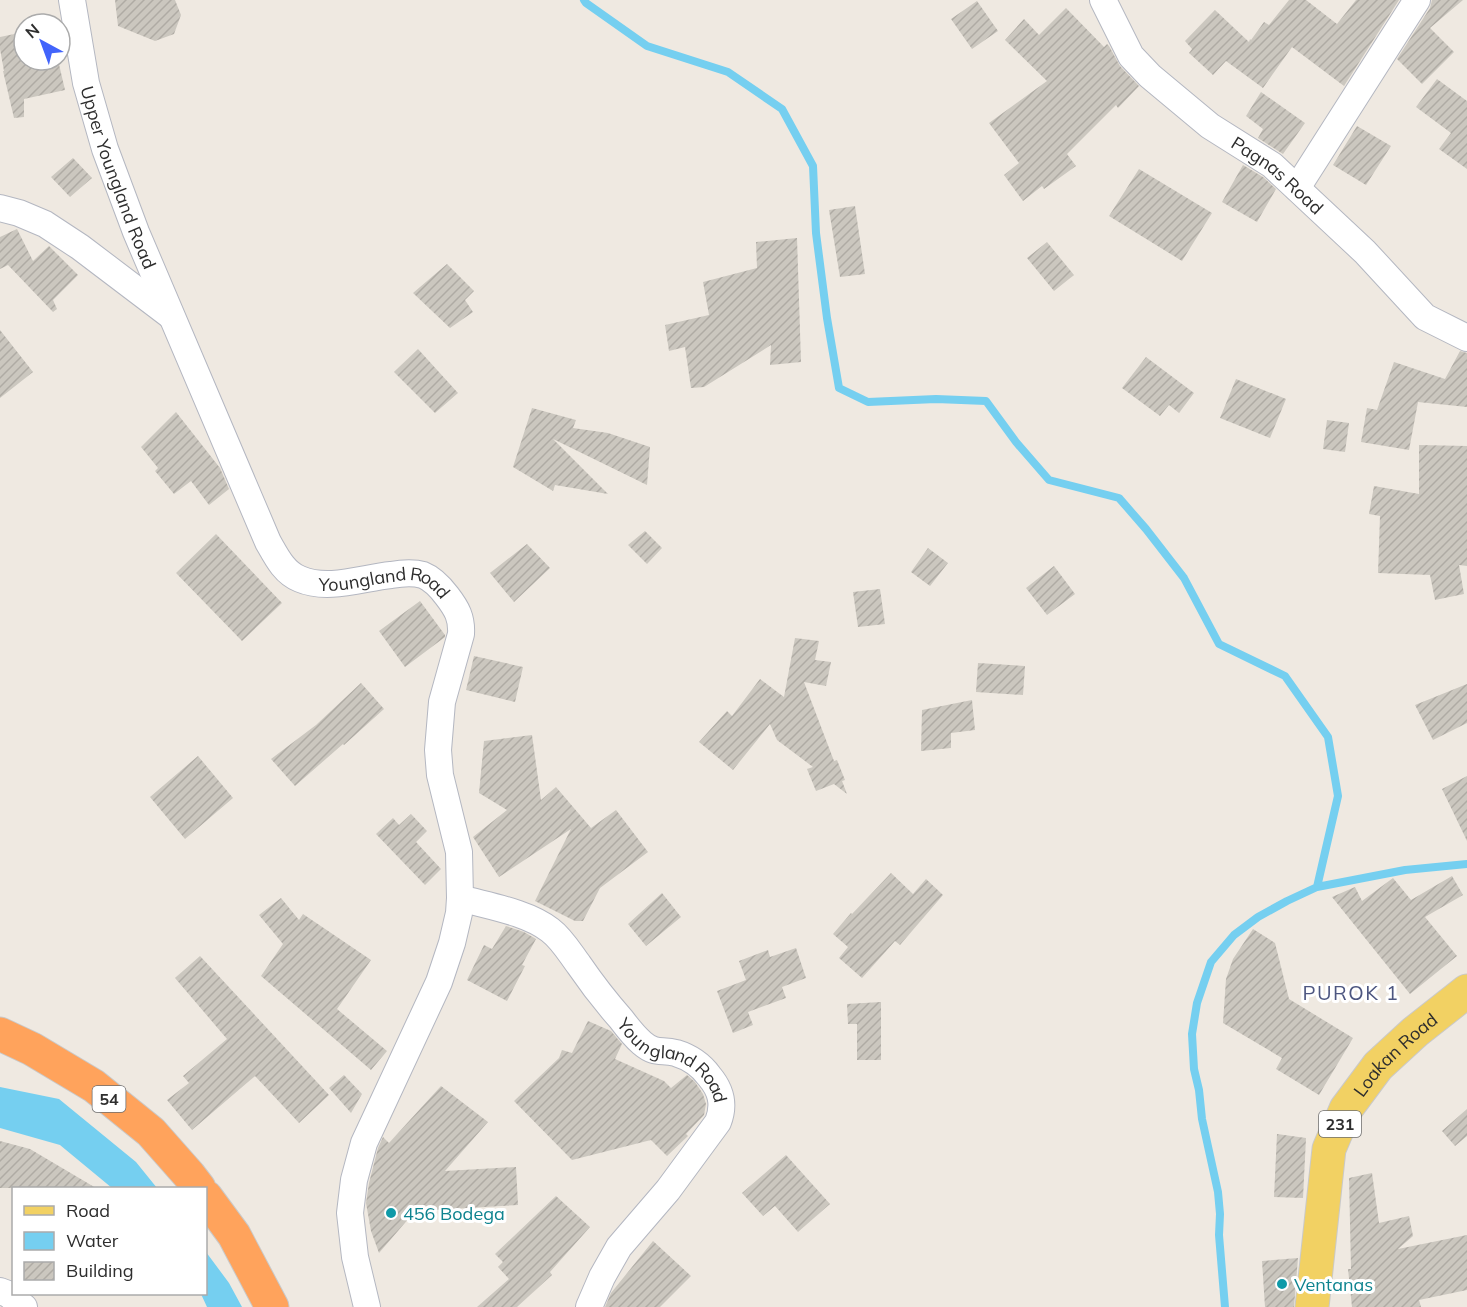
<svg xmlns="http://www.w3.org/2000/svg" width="1467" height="1307" font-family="Mulish,sans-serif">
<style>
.water{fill:#75cff0}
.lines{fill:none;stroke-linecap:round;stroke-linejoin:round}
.stream{stroke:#75cff0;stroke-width:8}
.building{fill:url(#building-hatch)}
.minor-casing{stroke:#b4b7c1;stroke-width:28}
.major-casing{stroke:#c9c9c9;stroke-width:35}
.highway-casing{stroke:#c9c9c9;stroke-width:35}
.minor{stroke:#fff;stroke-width:26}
.major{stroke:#f2d163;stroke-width:33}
.highway{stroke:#ffa35c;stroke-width:33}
.culture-dot{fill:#0f9aa8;stroke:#fff;stroke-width:2}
.labels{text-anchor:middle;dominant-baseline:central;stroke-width:6;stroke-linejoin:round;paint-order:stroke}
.shield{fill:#fff;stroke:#6d6d6d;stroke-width:1.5}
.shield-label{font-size:16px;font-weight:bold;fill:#2e2e2e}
.street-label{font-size:18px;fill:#2e2e2e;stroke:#fff}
.culture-label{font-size:18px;fill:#0d838f;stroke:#fff;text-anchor:start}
.neighbourhood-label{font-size:20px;letter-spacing:1.5px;fill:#4d5680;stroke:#fff}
</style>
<defs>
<pattern id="building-hatch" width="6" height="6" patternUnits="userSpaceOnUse" patternTransform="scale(1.5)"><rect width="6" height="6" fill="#cbc7bf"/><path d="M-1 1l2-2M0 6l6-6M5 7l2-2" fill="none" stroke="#afaba4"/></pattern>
</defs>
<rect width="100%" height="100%" fill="#efe9e1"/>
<!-- water -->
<path class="water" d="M0,1087L59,1099L136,1162L157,1188H112L60,1145L0,1128Z
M206,1252L229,1283L242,1307H207L201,1294H206Z"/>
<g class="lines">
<!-- stream -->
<path class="stream" d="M584,0L586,3L647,46L728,72L782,109L813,166L816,233L827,318L839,388L868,402L936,399L986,401L1016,442L1049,480L1119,498L1146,529L1184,578L1219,644L1285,676L1328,737L1338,796L1317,887
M1225,1307L1219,1235L1220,1214L1218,1192L1202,1119L1199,1090L1194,1069L1192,1034L1197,1003L1211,962L1234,935L1258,917L1287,901L1317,887L1405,870L1467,864"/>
</g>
<!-- building -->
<path class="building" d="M115,0H175L181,15L174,34L155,41L118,26Z
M1289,0H1306L1337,24L1356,0H1399L1344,86L1292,47L1263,88L1226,61L1213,75L1189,53L1192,49L1185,41L1215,10L1249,42L1250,39L1251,40L1264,22L1269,25Z
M1432,0H1463L1430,28L1454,52L1422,84L1397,59L1430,8Z
M977,1L998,31L972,49L951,19Z
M1066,8L1104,47L1107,44L1109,46L1120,66L1139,86L1118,108L1116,105L1067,154L1076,166L1044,189L1042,186L1023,201L1004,175L1019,163L989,123L1047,81L1005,40L1024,19L1039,35Z
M24,32V60H58L65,90L24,99V117L14,118L3,71H4L0,49V37Z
M1437,79L1467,101V169L1439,149L1451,133L1416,107Z
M1261,92L1305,123L1283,154L1258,138L1263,129L1246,116Z
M1357,126L1391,146L1366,185L1333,165Z
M73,158L92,178L70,197L51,177Z
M1243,165L1263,177L1276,189L1257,222L1222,202Z
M1139,169L1212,213L1182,261L1109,216Z
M855,206L865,274L840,277L829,210Z
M17,229L33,261L49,246L78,275L53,300L57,309L53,312L8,265L0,269V237Z
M797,238L801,362L770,365L771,345L704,387L691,388L685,347L669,351L665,325L709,315L703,282L757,268L756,242Z
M1047,242L1074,275L1054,291L1027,258Z
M447,264L474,291L465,300L473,312L450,328L413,293Z
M0,330L33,372L0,398Z
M418,349L458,393L435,413L394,372Z
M1460,351L1467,353V407L1418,402L1409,450L1361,442L1367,408L1377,410L1394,362L1445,379Z
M1146,357L1194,393L1179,413L1169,405L1160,416L1122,388Z
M1236,379L1286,399L1270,438L1220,418Z
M532,408L576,420L573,428L608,433L650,447L647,485L553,439L608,494L555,485L553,491L513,467Z
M176,412L220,468L229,489L209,505L191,481L174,494L155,471L158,468L141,447Z
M1327,420L1349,423L1345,452L1323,449Z
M1419,445L1467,446V566L1459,565L1464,594L1435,600L1430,575L1378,573L1380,516L1369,514L1374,486L1419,494Z
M645,531L662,548L647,564L628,545Z
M216,534L282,603L242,641L176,573Z
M527,544L550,568L514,602L490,573Z
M928,548L948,563L930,586L911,572Z
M1054,566L1075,594L1047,615L1026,588Z
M880,589L885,624L858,627L853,592Z
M420,601L445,635V637L405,667L379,631Z
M795,638L819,641L815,660L831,662L826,686L804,682L834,761L837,760L845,780L842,781L847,794L834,784L816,791L807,769L813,767L777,740L770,724L733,770L699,742L727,711L732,716L760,679L784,697Z
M474,656L523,667L515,702L466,690Z
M978,663L1025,666L1023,695L976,692Z
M361,683L384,709L344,745L343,744L295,786L271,759L316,725Z
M1467,684V723L1433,740L1415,705Z
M972,700L975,730L951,733V748L921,751L922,710Z
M532,735L541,800L556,787L591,828L616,810L648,852L600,888L583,921H575L535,901L571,829L499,877L473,837L507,810L479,793L484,741Z
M198,756L233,798L185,839L150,797Z
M1467,776V841L1442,789Z
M411,814L427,831L416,842L441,869L425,885L376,834L393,818L399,825Z
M891,873L913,894L926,879L943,895L900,945L895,941L862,978L839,958L848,947L833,934L851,913L852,914Z
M1452,876L1463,895L1425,917L1457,956L1410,994L1332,897L1355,887L1362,901L1393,878L1411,900Z
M662,893L681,917L646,946L628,924Z
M281,898L299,920L303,914L371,960L337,1009L387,1051L371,1070L261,976L283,944L259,915Z
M506,926L524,932L536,939L522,965L525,966L507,1001L467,980L484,945L492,949Z
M1253,929L1275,943L1289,999L1353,1038L1319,1095L1276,1069L1282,1058L1223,1023L1226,979L1233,959Z
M796,948L806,978L782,987L786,998L748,1012L753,1025L733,1033L717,991L746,980L739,961L768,950L770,957Z
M200,956L329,1095L299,1123L255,1076L192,1130L167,1100L189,1083L183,1076L227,1039L175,978Z
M881,1002V1060H857V1024H848L847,1004Z
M588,1021L611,1031L622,1044L615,1059L664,1081L671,1088L687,1075L695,1082L703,1094L706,1104L704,1115L686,1134L688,1136L667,1156L651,1140L572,1160L514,1101L559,1058L562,1050L572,1053Z
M344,1075L362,1094L351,1113L329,1088Z
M441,1086L488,1122L445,1171L516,1167L518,1205L418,1211L416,1210L379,1253L371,1231L366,1203L369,1183L378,1148L383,1137L389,1143Z
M1467,1109V1136L1455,1146L1442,1131Z
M1277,1134L1306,1138L1303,1198L1274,1197Z
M0,1141L30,1149L96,1188H0Z
M786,1155L830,1204L798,1232L775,1206L763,1216L742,1193Z
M1372,1173L1379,1223L1409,1216L1413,1236L1398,1249L1467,1235V1290L1419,1300L1421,1307H1352L1348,1269H1351L1349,1178Z
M556,1196L590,1227L550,1272L552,1275L517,1307H477L509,1279L498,1267L503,1262L495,1254Z
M653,1241L691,1276L660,1307H605L611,1293Z
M1298,1258L1294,1307H1265L1262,1261Z"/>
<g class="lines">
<!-- minor casing -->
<g class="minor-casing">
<g id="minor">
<path id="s1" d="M72,0L86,83L105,149L136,232L268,542C276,556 284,573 300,579C328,591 362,578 391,575C402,573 413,572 423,575C433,579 441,588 447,596C457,609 462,618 461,634L442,702L438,750L440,775L459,852L460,898L459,913L452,943L439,982L364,1143L354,1180L350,1213L355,1257L367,1307"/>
<path id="s2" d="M1103,0L1131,56L1150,76L1210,126L1272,165L1365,252L1425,317L1467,338"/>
<path d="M1297,188L1417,0"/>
<path d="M0,208L19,213L45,224L80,247L171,316"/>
<path id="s3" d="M460,898C488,906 527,912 550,930C562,939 570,953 579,965C592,984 606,1002 621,1019C627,1027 634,1036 642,1043C656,1055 661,1049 676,1053C689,1057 701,1065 709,1076C721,1090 725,1104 718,1122L668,1190L619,1247L602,1277L589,1307"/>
<path d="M0,1291L8,1294L24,1307"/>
</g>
</g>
<!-- major casing -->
<g class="major-casing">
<g id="major">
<path id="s4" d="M1312,1307L1329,1149L1346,1109L1378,1066L1415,1032L1467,991"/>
</g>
</g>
<!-- highway casing -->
<g class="highway-casing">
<path id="highway" d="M0,1034L32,1049L94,1086L151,1132L189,1175L199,1188
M206,1197L234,1235L272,1307"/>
</g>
<!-- minor -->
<use href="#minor" class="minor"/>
<!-- major -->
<use href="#major" class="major"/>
<!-- highway -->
<use href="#highway" class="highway"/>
</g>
<!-- markers -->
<g class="culture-dot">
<circle cx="391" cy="1213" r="6"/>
<circle cx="1282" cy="1284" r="6"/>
</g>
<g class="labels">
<!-- shield labels -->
<g class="shield">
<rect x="92.5" y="1086" width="33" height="26" rx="4.5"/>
<rect x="1319" y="1111" width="42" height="26" rx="4.5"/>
</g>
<g class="shield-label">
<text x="109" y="1099">54</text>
<text x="1340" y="1124">231</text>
</g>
<!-- street labels -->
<g class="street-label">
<text stroke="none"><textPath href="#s2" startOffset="252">Pagnas Road</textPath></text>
<text stroke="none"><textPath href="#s1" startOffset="184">Upper Youngland Road</textPath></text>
<text stroke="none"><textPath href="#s1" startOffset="716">Youngland Road</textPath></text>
<text stroke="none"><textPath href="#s4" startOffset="276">Loakan Road</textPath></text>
<text stroke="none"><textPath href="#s3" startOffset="280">Youngland Road</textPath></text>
</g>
<!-- culture labels -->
<g class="culture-label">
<text x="403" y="1213">456 Bodega</text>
<text x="1294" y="1284">Ventanas</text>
</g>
<!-- neighbourhood labels -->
<g class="neighbourhood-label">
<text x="1351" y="992">PUROK 1</text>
</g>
</g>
<!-- legend -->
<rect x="12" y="1187" width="195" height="108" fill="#ffffff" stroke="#ababab" stroke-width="1.5"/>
<rect x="24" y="1206" width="30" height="9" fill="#f2d163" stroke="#ababab" stroke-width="1.5"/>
<text x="66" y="1217" font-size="18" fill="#2e2e2e">Road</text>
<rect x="24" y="1232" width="30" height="18" fill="#75cff0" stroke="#ababab" stroke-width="1.5"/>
<text x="66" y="1247" font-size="18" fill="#2e2e2e">Water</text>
<rect x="24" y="1262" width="30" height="18" fill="url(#building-hatch)" stroke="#ababab" stroke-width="1.5"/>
<text x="66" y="1277" font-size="18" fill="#2e2e2e">Building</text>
<!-- north arrow -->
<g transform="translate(42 42) rotate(319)"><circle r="28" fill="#ffffff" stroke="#ababab" stroke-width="1.5"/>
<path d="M0-4.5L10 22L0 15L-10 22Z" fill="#4264fb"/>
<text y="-9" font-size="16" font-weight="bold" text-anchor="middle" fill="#2e2e2e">N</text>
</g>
</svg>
